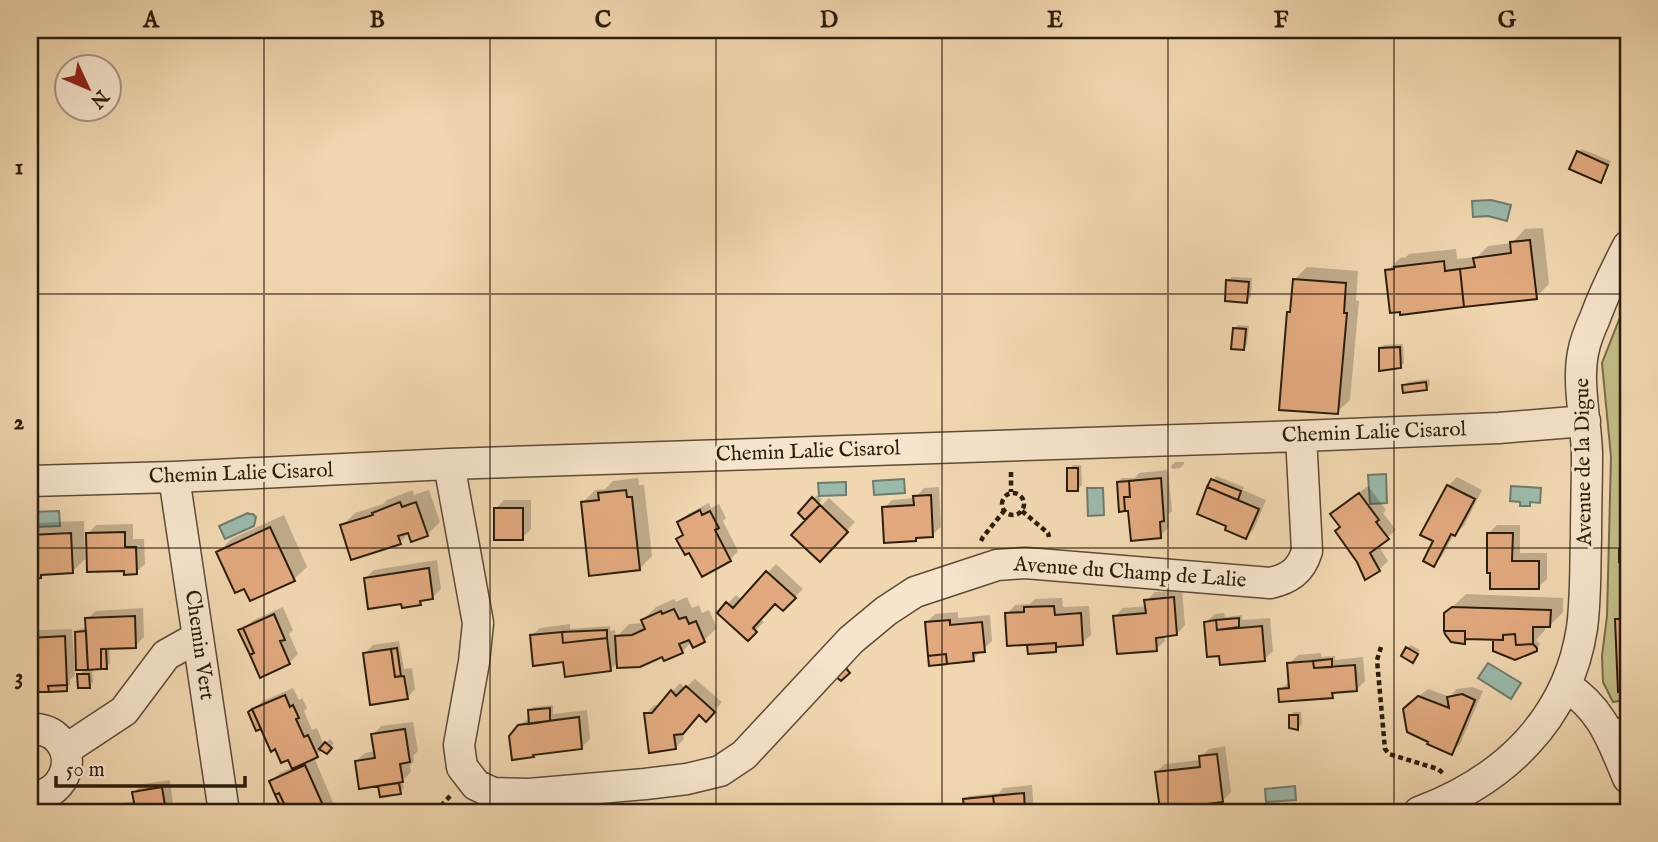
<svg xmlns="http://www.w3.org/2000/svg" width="1658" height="842" font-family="'IM FELL English',serif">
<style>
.green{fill:#c2bc86;stroke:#766d49;stroke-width:2}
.water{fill:#9bbaab;stroke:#6e7c6b;stroke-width:2}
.shadow{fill:#0003}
.building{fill:#e2a97e;stroke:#2b1e0c;stroke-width:2}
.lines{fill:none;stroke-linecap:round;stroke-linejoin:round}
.lane-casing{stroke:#5c4c35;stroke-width:18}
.street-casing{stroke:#5c4c35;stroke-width:33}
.path{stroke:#2b1e0c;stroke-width:4.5;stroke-dasharray:5 3.5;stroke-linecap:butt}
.lane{stroke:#f6e5cc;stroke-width:14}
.street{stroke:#f6e5cc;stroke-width:30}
.grid{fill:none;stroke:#2b1e0c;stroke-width:2;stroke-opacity:0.55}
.labels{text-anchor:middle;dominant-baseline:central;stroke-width:6;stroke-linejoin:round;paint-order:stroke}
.street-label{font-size:21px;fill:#2b1e0c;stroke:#f6e5cc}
.neatline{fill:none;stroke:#2b1e0c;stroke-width:2.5}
.grid-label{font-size:23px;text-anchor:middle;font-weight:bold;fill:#2b1e0c}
</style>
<rect width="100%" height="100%" fill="#f1d7b0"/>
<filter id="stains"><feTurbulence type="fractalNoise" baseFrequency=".00286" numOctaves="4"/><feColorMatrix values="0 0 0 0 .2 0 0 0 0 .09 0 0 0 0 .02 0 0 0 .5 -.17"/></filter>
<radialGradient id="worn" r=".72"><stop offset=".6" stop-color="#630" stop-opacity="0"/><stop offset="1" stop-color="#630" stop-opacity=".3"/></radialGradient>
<!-- green -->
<path class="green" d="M1628,297V699L1613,702L1603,682L1602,656L1607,616L1611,457L1602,363Z"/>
<!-- water -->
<path class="water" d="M1491,200L1511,205L1507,221L1488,216L1473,217L1472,201Z
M1386,474L1387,503L1370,504L1368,475Z
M904,479L905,493L874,495L873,481Z
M846,482V495L819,496L818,483Z
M1511,486L1541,488L1540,503L1530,502V506H1520V502L1510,501Z
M1087,488H1103L1104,515L1088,516Z
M59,511L60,526L35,527L34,512Z
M248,513L249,514H253L256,517L254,526L225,539L219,526Z
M1488,663L1521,683L1511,699L1478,678Z
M1295,786L1296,800L1266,802L1265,789Z"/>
<!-- shadow -->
<path class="shadow" d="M1582,149L1611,161L1604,177L1600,180L1578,152Z
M1543,228L1549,284L1536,297L1387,271L1400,258L1406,257L1409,254L1456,249L1457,259L1477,257L1488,246L1512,243L1525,229Z
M1307,267L1358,271L1356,300L1359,301L1350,400L1337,412L1289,313L1292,309L1294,280Z
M1232,277L1252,278L1251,297L1247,301L1228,281Z
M1238,325L1249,326L1247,344L1244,348L1234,329Z
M1403,344L1404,363L1400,367L1380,349L1384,345Z
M1429,379L1430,385L1426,389L1404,386L1408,382Z
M1175,462H1184V464L1180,468L1172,469L1171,466Z
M1073,465H1081L1082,485L1078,489L1069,469Z
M1168,470L1172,511L1168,515L1169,527L1160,536L1130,509L1118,482L1122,478H1135L1139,473Z
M1216,476L1244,487L1243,490L1266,500L1254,529L1246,537L1228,525L1199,513L1209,487Z
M1457,477L1482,490L1464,526L1454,534L1442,556L1434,565L1435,541L1448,486Z
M638,478L639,485H644L652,556L639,569L582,503L595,490L605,489L613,481Z
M1368,486L1386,510L1383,513L1396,530L1378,545L1388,561L1379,570L1341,527L1333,514L1341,506Z
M939,487L941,527L932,535L919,536L915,540L884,508L892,500L915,498L924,488Z
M413,490L414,495L429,490L440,522L427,535L410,532L400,542L342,526L355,513L383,504L387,500Z
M817,495L822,500L815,507H820L829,498L855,522L820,559L808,520L800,513Z
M504,500H531V529L522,538L495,509Z
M709,503L711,508L719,504L726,518L723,521L738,551L730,560L690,550L678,539L684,533L679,523L688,514Z
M284,515L307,567L294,579L219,552L231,539Z
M84,521L85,559L72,572L44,573L40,577H30V523Z
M133,524V539H144L145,564L136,572L88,534L96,525Z
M1497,525H1520V553H1547V579L1538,587H1492L1489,533Z
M437,560L441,589L433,597L424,599L420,603L403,602L365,578L374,570Z
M776,564L803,589L783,609L776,602L760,619L764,622L748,638L719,613L736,595L742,600Z
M1182,590L1185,625L1177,634L1164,635L1165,641L1156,649L1114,617L1123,608L1147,606L1146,601L1155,592Z
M1466,594L1563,598V612L1550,625H1545V630L1536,640L1540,644L1536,649L1495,641L1498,638H1468L1464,642L1445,614Z
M687,597L692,608L699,605L702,613L709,610L717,628L704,640L692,641L682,652L618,662L610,670L565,660L531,636L540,628L570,624V629L610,626V631L615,630L616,638L629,624L645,623L643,620L656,607L674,599L676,602Z
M1062,598L1063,607L1089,606L1091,635L1082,643L1059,647L1055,651L1029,652V643L1007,614L1015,605L1030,604L1035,599Z
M283,607L293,630L289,634L298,654L289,663L240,630L254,620Z
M143,608L144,637L135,646L109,647L110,663L106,667L92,668L93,682L89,686L79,675L86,668L76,633L80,629L88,628L87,619L96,611Z
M1625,611H1628V690H1620L1617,620Z
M958,612V618L990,615L992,641L973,659L926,623L935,614Z
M1224,613L1225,617L1242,615V620L1270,618L1273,651L1264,659L1221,654L1206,622L1215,614Z
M72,629L75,675L70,680V685L66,689L30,691V654H32V638L40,630Z
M399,641L404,669L412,668L415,689L407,698L365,653L373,645Z
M1411,645L1420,650L1416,657L1407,648Z
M1321,653V657L1335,656V660L1363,657L1365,681L1356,690L1338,691L1332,697L1280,690L1290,681L1289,664L1298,655Z
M695,679L722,702L706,720L699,714L683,732L684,739L675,748L646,714L654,705H660L680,683L685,688Z
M1472,687L1483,691L1460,744L1451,753L1430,741L1414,700L1428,689L1450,697L1457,689Z
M293,688L299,700L302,698L307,708L304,711L312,730L317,728L324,745L330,739L334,743L327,752L323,749L314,757L337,812H290L289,811L285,812L272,781L280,773L293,767L254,708L263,701Z
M553,705V714L587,710L590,739L581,748L535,753L533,755L519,726L530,717V711L533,707Z
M1294,712H1301L1302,724L1298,728L1290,716Z
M413,722L418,751L413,756L414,761L410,766L411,772L402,781L404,788L400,792L381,795L380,784L356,761L365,753L375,751L373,735L381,726Z
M1225,746L1231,792L1222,801L1156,772L1165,764L1201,760V757L1209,749Z
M170,780L173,804L165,812H110L118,804L136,801L134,792L143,784Z
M1032,785L1034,812H966L965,799L969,796L999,793L1003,788Z
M1604,804V807L1609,806L1610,812H1577L1587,807Z
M719,807V812H701L705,809Z"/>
<!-- building -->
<path class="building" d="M1577,151L1608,165L1601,183L1569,169Z
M1530,240L1537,299L1464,307L1460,269L1475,267L1473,258L1511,253L1510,242Z
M1444,261L1445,271L1460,269L1464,307L1400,315V312L1390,313L1385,270L1394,269V267Z
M1293,279L1346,283L1344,313H1347L1338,414L1279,410L1287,312H1290Z
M1226,280L1249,282L1247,303L1225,301Z
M1233,328L1246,329L1244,350L1231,349Z
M1400,347L1401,368L1379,371V348Z
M1625,371H1628V394L1623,395L1621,383Z
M1426,382L1427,390L1403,393L1402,385Z
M1067,468H1078V491H1067Z
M1161,478L1164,521L1160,522L1161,538L1131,541L1128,511H1125L1124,497H1130L1129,481Z
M1211,479L1241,491L1238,500L1207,487Z
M1129,481L1130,497H1124L1125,511L1119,512L1117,482Z
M1447,485L1475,499L1455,536L1451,534L1434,567L1423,561L1433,541L1420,535Z
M1207,487L1259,509L1246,539L1225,530L1226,526L1197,514Z
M626,490L627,497H632L640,570L589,576L581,502L599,500L598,493Z
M1359,493L1379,520L1376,522L1389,539L1370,553L1380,571L1365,580L1357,562L1335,531L1340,527L1330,514Z
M931,495L933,537L916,538V541L884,543L882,507L914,505L913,496Z
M812,497L820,505L805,520L798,513Z
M400,502L402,507L416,502L428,536L411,542L408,533L398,536L401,544L351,560L340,525L373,515L372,513Z
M820,505L848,532L820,562L791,535Z
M494,508H523V540H494Z
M700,510L702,515L710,511L719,528L715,530L731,561L702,577L689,553L685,555L676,539L683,535L677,522Z
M270,527L295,581L250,601L244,589L235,593L216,552Z
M125,532V547H136L137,574L124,575V571L87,572L86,533Z
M71,533L73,573L41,575V578L30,579V535Z
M1487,533H1513L1512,561H1539V589H1490V573H1487Z
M1628,548V560L1619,562V549Z
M429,568L433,599L420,601L421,605L402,608L401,604L368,609L364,578Z
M766,571L796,598L783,611L775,604L753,628L757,632L748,641L717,613L726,602L733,608Z
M1174,597L1177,635L1156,638L1157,651L1117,654L1113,616L1146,613L1144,600Z
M1054,606L1055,615L1081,613L1083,645L1056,647V643L1007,646L1005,613L1024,612V607Z
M1452,607L1551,610L1550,627H1533V644L1516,645L1515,634L1503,635V640L1465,639V631H1444V613Z
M674,609L679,619L686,617L689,624L696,621L705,642L693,648L689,640L679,644L683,653L664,661L662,657L640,667L617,668L615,636L632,635L645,629L641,620L661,611L662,614Z
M274,614L285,640L280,641L290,664L260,678L250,655L254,653L243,628Z
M135,616L136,648L101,649V669L88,670L85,618Z
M1239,618V627L1217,630L1216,620Z
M1615,619H1628V692H1618Z
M950,620V625L982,622L985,652L973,653L974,661L947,664L946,654L928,656L925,622Z
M1216,620L1217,630L1262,626L1265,661L1220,665L1219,656L1207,657L1204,622Z
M243,628L254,653L250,655L238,630Z
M607,630V638L563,643L562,632Z
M86,631L88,670H76L75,632Z
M1444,631H1465V644L1451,642L1445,634Z
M562,632L563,643L607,638L611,671L565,677L563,662L533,666L530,635Z
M1515,634L1516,645L1533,644L1537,648V651L1515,660L1493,651V640H1503V635Z
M65,636L67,685L48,686L49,692H30V672H31L30,638Z
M1056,643V652L1028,654L1027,645Z
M1406,647L1418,654L1413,663L1401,656Z
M397,648L401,676L395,677L391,649Z
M101,649H106L107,669H101Z
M391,649L395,677L404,676L408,699L370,705L363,653Z
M946,654L947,664L929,666L928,656Z
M1332,659V667L1314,668L1313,661Z
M1313,661L1314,668L1355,665L1357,691L1332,693L1333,698L1279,702L1278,689L1289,688L1287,663Z
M845,667L850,673L841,681L835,676Z
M77,674H89L90,688H78Z
M67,685V691L49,692L48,686Z
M686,686L715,712L706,722L699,715L683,734L674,735L676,749L649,753L644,713H652L671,690L676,696Z
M1462,694L1475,700L1452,755L1427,744L1428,742L1407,732L1403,709L1418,696L1449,708L1447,697Z
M285,695L290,707L293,705L299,718L296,719L304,737L308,735L318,757L292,769L288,760L281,763L275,749L271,752L252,709Z
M550,708V721L529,724L528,710Z
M252,709L261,729L256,731L248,712Z
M1289,715H1298V730L1289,728Z
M579,717L582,749L533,755L534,757L512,760L509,736L518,725Z
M405,729L410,762L400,764L403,782L359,789L355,761L375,758L371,734Z
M325,742L332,748L327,754L319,749Z
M1217,754L1223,802L1160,810L1155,772L1200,767L1199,756Z
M305,765L326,812H288L279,793L275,795L269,781Z
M399,783L401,794L380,797L378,786Z
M162,787L166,812H108L135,808L132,792Z
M279,793L288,812H283L275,795Z
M1024,793L1025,812H964V807L994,804L993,796Z
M993,796L994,804L964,807L963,799Z"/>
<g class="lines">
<!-- lane casing -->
<g class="lane-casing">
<path id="lane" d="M1606,727L1628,725"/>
</g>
<!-- street casing -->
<g class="street-casing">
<path id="street" d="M449,464L478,623L474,662L459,745L462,767L476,785L493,793L529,794L645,784L687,779L720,771L744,755L851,640L886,611L915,592L997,565L1025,563L1270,583C1289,579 1301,571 1307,551L1301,436
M174,477L224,812
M30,481L174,477L449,464L1301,436L1499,428L1585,421
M1566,686C1602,709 1612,740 1628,778
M30,728C39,729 49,730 56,737C80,759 61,799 30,796
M65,750L124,711L166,655L198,637
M1419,812C1503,781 1568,720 1582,628C1586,598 1585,568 1586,538C1586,510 1587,481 1587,453C1586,421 1577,384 1583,353C1585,341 1590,329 1595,318C1604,293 1616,269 1628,246"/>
</g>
<!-- path -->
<path class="path" d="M1011,472V492
M1002 504a11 11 0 1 1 22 0a11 11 0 1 1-22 0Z
M1022,511L1048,533L1049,537
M981,541L983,537L1004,511
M1381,647L1377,660L1385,749L1389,754L1438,769L1444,774
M435,812L452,794"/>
<!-- lane -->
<use href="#lane" class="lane"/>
<!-- street -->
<use href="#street" class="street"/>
</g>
<!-- grid -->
<path class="grid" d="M264,30V812M490,30V812M716,30V812M942,30V812M1168,30V812M1394,30V812M30,294H1628M30,548H1628"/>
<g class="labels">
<!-- street labels -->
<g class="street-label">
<text transform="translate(1374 433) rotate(-2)">Chemin Lalie Cisarol</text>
<text transform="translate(808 452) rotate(-2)">Chemin Lalie Cisarol</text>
<text transform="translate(1584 462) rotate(-91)">Avenue de la Digue</text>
<text transform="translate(241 474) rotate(-2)">Chemin Lalie Cisarol</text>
<text transform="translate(1130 573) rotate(4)">Avenue du Champ de Lalie</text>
<text transform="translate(199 645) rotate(82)">Chemin Vert</text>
</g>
</g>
<!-- margin -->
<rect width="1658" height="842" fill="none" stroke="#f1d7b0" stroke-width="77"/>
<!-- north arrow -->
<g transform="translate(88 88) rotate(134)"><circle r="33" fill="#f6e5cc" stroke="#a5957f" stroke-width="2"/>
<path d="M0-5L12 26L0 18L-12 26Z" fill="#8f2418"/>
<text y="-10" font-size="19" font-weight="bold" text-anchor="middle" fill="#2b1e0c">N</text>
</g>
<!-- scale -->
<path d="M56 776v10h189v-10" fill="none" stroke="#2b1e0c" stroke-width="3.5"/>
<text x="66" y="776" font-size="21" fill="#2b1e0c" stroke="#f6e5cc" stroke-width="5" paint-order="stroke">50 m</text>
<rect x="38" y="38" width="1582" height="766" class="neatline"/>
<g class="grid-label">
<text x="151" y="27">A</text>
<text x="377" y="27">B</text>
<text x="603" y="27">C</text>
<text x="829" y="27">D</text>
<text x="1055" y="27">E</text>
<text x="1281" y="27">F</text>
<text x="1507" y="27">G</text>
<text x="19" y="174">1</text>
<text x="19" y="429">2</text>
<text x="19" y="684">3</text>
</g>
<rect width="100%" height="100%" filter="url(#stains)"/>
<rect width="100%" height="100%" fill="url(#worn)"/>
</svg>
